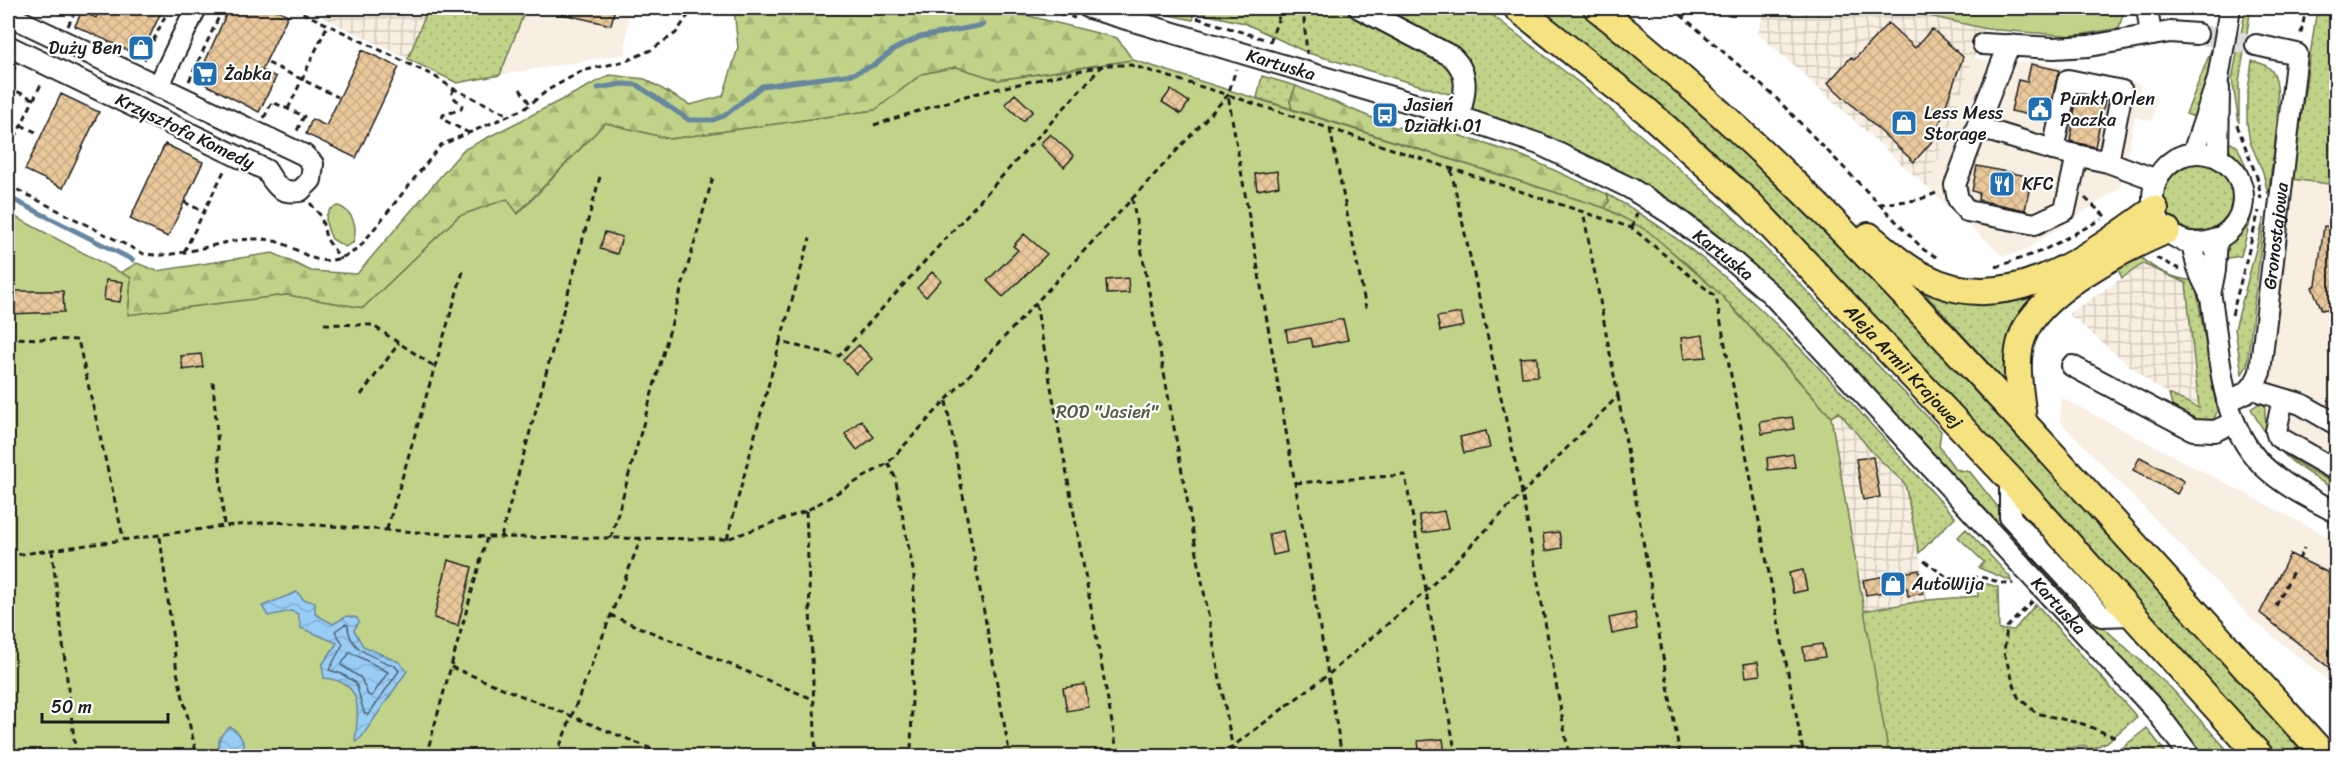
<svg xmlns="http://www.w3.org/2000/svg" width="2344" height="764" font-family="Sriracha,sans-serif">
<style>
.built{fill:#f8eee1}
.industrial{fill:url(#industrial-grid)}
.grass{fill:url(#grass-dots);stroke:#6e7852;stroke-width:1.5}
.forest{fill:url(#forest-firs);stroke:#6e7852;stroke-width:1.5}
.green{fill:#c0d388;stroke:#6e7852;stroke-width:1.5}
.water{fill:url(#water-waves);stroke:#67869f;stroke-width:1.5}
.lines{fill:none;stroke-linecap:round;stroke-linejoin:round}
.shore{stroke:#4e6373;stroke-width:1.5}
.stream{stroke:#67869f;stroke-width:5}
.building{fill:url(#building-cross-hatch);stroke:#1c1c1c;stroke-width:1.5}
.minor-tunnel{stroke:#ddd;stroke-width:20;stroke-dasharray:20 10;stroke-linecap:butt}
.minor-casing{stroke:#1c1c1c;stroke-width:24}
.major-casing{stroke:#1c1c1c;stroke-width:30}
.path{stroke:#1c1c1c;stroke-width:3;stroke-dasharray:6 4.5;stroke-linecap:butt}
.minor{stroke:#fff;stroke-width:20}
.major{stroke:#f5e382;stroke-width:26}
.minor-bridge-casing{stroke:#1c1c1c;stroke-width:24;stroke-linecap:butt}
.minor-bridge{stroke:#fff;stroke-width:20}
.labels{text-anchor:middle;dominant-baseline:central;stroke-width:4.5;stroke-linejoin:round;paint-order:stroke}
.poi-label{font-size:18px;fill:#1c1c1c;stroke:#fff;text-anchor:start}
.street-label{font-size:18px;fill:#1c1c1c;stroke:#fff}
.park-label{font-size:18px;fill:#555c42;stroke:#fff}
</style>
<defs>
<pattern id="industrial-grid" width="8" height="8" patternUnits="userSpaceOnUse" patternTransform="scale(1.5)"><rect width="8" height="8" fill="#f8eee1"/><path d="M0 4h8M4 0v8" fill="none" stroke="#d4ccc0"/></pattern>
<pattern id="grass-dots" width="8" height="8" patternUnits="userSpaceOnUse" patternTransform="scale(1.5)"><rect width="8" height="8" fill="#c0d388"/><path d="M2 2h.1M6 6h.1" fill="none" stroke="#a4b575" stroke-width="1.8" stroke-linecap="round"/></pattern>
<pattern id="forest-firs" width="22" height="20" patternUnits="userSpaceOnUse" patternTransform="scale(1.5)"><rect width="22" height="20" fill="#c0d388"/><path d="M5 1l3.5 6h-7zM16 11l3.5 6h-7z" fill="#a4b575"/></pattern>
<pattern id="water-waves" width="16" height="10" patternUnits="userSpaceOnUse" patternTransform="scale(1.5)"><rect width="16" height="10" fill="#99cdf6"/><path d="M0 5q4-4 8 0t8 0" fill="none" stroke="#83afd2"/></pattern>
<pattern id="building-cross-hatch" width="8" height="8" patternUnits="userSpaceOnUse" patternTransform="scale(1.5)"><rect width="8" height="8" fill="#e9c89b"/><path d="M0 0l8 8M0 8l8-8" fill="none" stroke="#c7ab85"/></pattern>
</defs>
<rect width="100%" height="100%" fill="#fff"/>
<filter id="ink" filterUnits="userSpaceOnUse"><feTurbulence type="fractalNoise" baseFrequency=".0167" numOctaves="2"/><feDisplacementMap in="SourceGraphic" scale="12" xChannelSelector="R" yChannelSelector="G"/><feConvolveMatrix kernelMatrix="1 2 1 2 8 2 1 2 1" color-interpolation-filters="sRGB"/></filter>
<g filter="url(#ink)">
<!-- built -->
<path class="built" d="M526,8H629L625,54L500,75Z
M1974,58L2004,64L2033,61L2141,84L2139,94L2157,98L2152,121L2135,117L2120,188L2022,252L2003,256L1928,188Z
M2292,179L2336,185V484L2290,459L2269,438L2264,408Z
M2062,398L2336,541V687L2253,620L2060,421Z
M2086,746L2094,756H2020V753Z"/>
<!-- industrial -->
<path class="industrial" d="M324,8H428L408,59L321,16Z
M1765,8H1886L1984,29L1928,188L1758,33Z
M2143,264L2186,283L2199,409L2153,385L2068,314Z
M1839,412L1873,453L1905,484L1928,600L1863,611L1831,417Z"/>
<!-- grass -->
<path class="grass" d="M428,8H526L500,75L457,83L408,59Z
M1136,8H1344L1445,62L1457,79L1456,96L1308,53L1244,23L1195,12L1193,20Z
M1371,8H1481L1495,17L1591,92L1724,208L1777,260L1941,431L1939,446L1955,469L1970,472L2021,536V545L2069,598H2077L2095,620L2171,688L2233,756H2201C2138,670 2061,592 1989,513C1939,460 1890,406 1840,353C1793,303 1746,255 1691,214C1625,166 1547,136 1472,110L1473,85Z
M1533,8H1579L1669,82L1789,193L1934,341L2310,756H2274L1914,359Z
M2246,8H2251L2239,82V123L2232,79Z
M2317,8H2336V185L2292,179Z
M2213,45L2211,67L2197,118L2186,114Z
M2252,61C2261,63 2268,65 2273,72C2285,92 2271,171 2268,194L2263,172L2250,142L2247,123V98Z
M1262,76L1296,86L1290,101L1292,109L1257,98Z
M2226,141L2237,146C2261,197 2255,203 2241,256L2221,259C2229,231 2261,216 2249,182C2244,166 2230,156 2226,141Z
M2164 197a34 34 0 1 1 68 0a34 34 0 1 1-68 0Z
M1607,194C1747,271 1848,402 1955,517L1919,553L1905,484L1873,453L1839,412L1831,417C1763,342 1698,255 1605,208L1609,201Z
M2264,218L2247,366L2242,374L2235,329Z
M2136,252C2146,266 2178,282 2195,280L2217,412L2213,421L2204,425L2173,409L2169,394L2199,408L2186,283L2143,264L2122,278L2115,264Z
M1917,285C1962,304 1992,311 2038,290L2041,295L2010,387Z
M2258,404H2265C2261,450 2302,466 2336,484V490C2295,467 2273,451 2251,409Z
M1966,529L2010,577L2011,581L1979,568L1984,562L1958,537Z
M1977,581L1998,587L1999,630H2014L2036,604L2137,717L2107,742L2089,750L2086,746L2020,753V756H1889L1863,611L1928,600L1978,596Z
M2147,728L2168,756H2112Z"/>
<!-- forest -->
<path class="forest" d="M734,8H787L790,11L840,14L854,8H997L1117,38L1133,60L998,80L956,67L922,74L876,110L670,139L605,123L517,214L459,216L363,308L287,295L128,315L131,278L120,273L137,263L157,271L273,253L311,271L357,274L463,150L610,75L645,79L690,105L723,96L738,48Z
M1296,86L1394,127L1443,130L1525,157L1607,194L1609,201L1605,208L1292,109L1290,101Z"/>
<!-- green -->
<path class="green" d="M1893,8H2125L2119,28L2073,36L1987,29Z
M1133,60L1605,208L1648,231L1719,293L1831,417L1889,756H8V213L131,278L128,315L287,295L363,308L459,216L507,199L518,214L605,123L670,139L875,110L922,74L956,67L998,80Z
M339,206C354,213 358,227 353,243L345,247L332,239C326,227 320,209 339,206Z"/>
<!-- water -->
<path class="water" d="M297,592L304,600L315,602V614L333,624L347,616L357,618L359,622L354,630L363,646L399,662L407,671L361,738L355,742C358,711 365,682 324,678L322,665L337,643L301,628L298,614L291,611L268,616L262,606Z
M230,727C242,733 245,743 244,756H220C217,743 218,735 230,727Z"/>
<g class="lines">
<!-- shore -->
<path class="shore" d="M345,624L348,625C348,651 376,658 395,666L399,671L368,715L364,713L356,683L342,674L329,670L343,644L335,631Z
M350,652L388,672L372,696L368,695L361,678L341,665Z"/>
<!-- stream -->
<path class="stream" d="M598,88L623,84L637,85L689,120H713L724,116L762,86L853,74L874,65L896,48L920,37L983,25
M8,197L133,260"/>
</g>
<!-- building -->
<path class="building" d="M100,8H163L143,51L138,55L75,26L82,11L96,18Z
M229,8H273L288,15L262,70L276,77L259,112L197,80Z
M559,8H615L611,25L558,13Z
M1888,23L1915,48L1932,29L1963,57L1934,139L1914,162L1828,83L1851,57L1854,60Z
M362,50L399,67L356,158L306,134L312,119L326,126Z
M2031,64L2059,70L2047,119L2011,111L2018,80L2027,82Z
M1171,90L1189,102L1181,114L1162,102Z
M61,94L99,112L63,188L25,170Z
M1015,94L1033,111L1023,121L1005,104Z
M2077,94L2105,100L2095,147L2070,141Z
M1050,134L1074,156L1064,167L1040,144Z
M165,144L203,162L168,237L130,219Z
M1977,166L2032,177L2025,210L1978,200L1979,193L1972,191Z
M1277,171L1279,186L1257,190L1255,174Z
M2324,226L2337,228V315L2326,309L2322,310L2312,287L2316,285Z
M605,232L622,237L617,254L600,249Z
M1024,234L1047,254L1003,297L987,281L1018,250L1013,246Z
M932,272L941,280L926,297L917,288Z
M1128,278L1129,293L1107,294L1106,280Z
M106,280L123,282L120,302L104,300Z
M8,291H63L64,312L8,314Z
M1461,313L1464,326L1440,331L1437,317Z
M1343,319L1348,340L1313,347L1311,338L1288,342L1286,330Z
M1703,335L1706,357L1684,359L1681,338Z
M859,345L872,359L856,374L843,360Z
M201,354L203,367L183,370L181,356Z
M1537,357L1538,376L1522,377L1520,358Z
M1792,417L1794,429L1762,434L1760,422Z
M861,420L874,437L857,450L845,434Z
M1486,431L1490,448L1464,453L1460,437Z
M1793,454L1795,467L1768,470L1767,458Z
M1873,457L1880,497L1863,500L1856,459Z
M2140,457L2184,481L2177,494L2133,470Z
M1444,511L1448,529L1423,533L1419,515Z
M1283,531L1287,552L1273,555L1269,534Z
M1559,532L1562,548L1545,551L1543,534Z
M2290,554L2337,577V674L2260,613Z
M448,560L472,567L458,626L434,618Z
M1803,570L1807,590L1793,593L1789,573Z
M1919,570L1923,593L1908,596L1907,588L1866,595L1863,580Z
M1635,613L1637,629L1612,634L1609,618Z
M1822,644L1825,657L1805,660L1803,647Z
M1758,662L1760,675L1746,677L1744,664Z
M1085,684L1089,707L1067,711L1063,688Z
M1443,739L1445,754L1420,756L1418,741Z"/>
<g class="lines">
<!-- minor-tunnel -->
<path class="minor-tunnel" d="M2197,34L2256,45"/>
<!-- minor casing -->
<g class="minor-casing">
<g id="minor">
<path id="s1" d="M1089,8L1459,117L1539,144L1630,188L1671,214L1736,264L1771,294L2156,711L2190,756"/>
<path d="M1359,8L1451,56C1471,74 1465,94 1459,117"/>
<path d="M2147,8L2151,35"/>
<path d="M8,15L304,155L313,164L311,180L300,191C280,194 276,186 266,170L8,46"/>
<path d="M1983,44L2054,48L2089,46L2170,32L2197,34"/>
<path d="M2009,45L1977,127L2053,150"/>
<path d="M158,87L196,8"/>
<path d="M1977,127L1955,185L1958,199L1967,211L2035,224L2065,210L2077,155"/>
<path d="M2193,153L2218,79"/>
<circle cx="2198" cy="198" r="45"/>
<path d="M2218,157L2219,88"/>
<path d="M2108,162L2053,150L2068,80L2122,91L2108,162L2157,180"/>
<path d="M2192,242C2194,253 2196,264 2200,273C2203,282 2209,290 2211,298C2221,358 2219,430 2270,472C2290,489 2313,500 2336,512"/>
<path d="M2210,295L2215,270L2217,239"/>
<path d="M2072,366L2193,430L2215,431L2234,422"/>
<path d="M2254,387L2261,392L2301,404L2336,424"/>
<path d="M2283,399L2276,431L2278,437L2336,470"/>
<path id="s2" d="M2227,401C2246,394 2253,391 2260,372L2297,54L2256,45"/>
<path d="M2010,479V517L2102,616L2133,615"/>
</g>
</g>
<!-- major casing -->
<g class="major-casing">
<g id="major">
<path id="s3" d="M1517,8L1648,112L1751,205L2010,479L2260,756"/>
<path d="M1597,8C1733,116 1854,239 1972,367C2091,495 2208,626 2325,756"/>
<path d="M1869,236C1887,251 1904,267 1925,277C2007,320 2090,256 2155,209"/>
<path d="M2023,421C2021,395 2013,363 2022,338C2037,292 2123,249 2167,230"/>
</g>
</g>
<!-- path -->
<path class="path" d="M293,8L434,76L454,89L509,115
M1040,8L1075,18
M1303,8L1307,54
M1673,8L1774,96L1924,250L1940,259
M2003,8L2004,15
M2290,8V10L2305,14L2300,38
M1197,18L1264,39
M68,26L76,9L73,8
M1270,42L1282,8
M144,60L169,8
M268,63L338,97
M189,81L223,8
M8,82L15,67
M8,87L33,99
M454,89L451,95L462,105L461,109L443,115L442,119L469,133
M520,89L530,104
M288,109L328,24
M264,118L272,102L304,116L296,133
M21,125L40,134
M874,125L969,95L1101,66
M2237,125L2258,180L2261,199
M1330,129L1366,308
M13,132L17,134L42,82
M1451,170L1522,493L1569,756
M8,185L144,254C184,260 221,237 261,239C304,241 312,280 359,248L441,145L524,109L548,90L582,71L626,61L651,50L676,33L693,8
M1132,198L1234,756
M2085,198L2106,217
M184,202L204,212
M310,203L321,216L326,238L341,260
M1879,204L1918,200L1939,192
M1632,228L1637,213
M184,252L225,169
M2156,258L2180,269
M1996,267L2042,251L2102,219
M1036,304L1118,756
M2232,315L2259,211
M324,324L372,325L435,367
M8,338L78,340L124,541
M780,342L810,238
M213,382L224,526
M361,395L399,343
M1618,396L1680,756
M946,401L1010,756
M888,463L895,477L914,575L911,756
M1296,483L1405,475L1456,756
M806,511L816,756
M387,529L464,268
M160,537L177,672L197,756
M501,537L601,173
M611,538L713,177
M727,539L780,342L839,356L1103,65H1131L1228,95
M52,550L76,756
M8,556L224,526L274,522L487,537L727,539L806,511L888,463L1228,95L1236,69
M2299,559L2304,548
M1924,561L1950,579L1981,577L2010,585L2013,583
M2033,601L2007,627L2004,653L2018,697L2036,713L2083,724L2119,739
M2276,606L2294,569
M610,615L813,699
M451,667L669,756
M426,756L487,537
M556,756L641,538
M1220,756L1329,674L1425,592L1618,396L1583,211
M1342,756L1228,95L1632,228L1716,297L1804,756"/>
<!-- minor -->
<use href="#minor" class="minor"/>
<!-- major -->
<use href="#major" class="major"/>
<!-- minor-bridge casing -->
<g class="minor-bridge-casing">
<path id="minor-bridge" d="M2218,79L2230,8"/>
</g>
<!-- minor-bridge -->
<use href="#minor-bridge" class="minor-bridge"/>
</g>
</g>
<!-- icons -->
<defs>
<g id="shop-square" transform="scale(1.35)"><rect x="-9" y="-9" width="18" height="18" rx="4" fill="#1f6fb2" stroke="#fff"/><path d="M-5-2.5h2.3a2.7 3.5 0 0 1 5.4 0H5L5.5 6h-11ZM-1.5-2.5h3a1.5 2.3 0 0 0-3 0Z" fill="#fff"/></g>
<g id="supermarket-square" transform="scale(1.35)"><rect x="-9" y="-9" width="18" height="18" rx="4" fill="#1f6fb2" stroke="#fff"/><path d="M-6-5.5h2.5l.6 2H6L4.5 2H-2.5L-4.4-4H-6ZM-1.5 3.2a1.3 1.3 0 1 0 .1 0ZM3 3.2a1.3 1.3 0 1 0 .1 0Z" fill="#fff"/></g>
<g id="civic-square" transform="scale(1.35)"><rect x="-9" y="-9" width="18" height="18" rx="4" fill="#1f6fb2" stroke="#fff"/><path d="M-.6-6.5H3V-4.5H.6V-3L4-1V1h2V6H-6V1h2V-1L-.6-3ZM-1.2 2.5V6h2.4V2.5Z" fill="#fff"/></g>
<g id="bus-square" transform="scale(1.35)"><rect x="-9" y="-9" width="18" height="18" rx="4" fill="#1f6fb2" stroke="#fff"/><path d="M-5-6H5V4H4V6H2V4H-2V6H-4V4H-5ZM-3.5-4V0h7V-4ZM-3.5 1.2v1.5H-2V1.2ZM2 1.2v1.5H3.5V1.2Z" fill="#fff"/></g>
<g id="restaurant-square" transform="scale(1.35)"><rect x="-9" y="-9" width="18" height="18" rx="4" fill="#1f6fb2" stroke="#fff"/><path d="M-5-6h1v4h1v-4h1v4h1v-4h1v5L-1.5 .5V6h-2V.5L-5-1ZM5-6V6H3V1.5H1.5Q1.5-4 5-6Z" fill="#fff"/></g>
</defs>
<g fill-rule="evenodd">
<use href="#shop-square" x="141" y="48"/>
<use href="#supermarket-square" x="205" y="74"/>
<use href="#civic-square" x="2040" y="109"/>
<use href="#bus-square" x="1385" y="115"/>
<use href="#shop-square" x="1904" y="123"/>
<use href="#restaurant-square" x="2002" y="184"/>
<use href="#shop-square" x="1893" y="584"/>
</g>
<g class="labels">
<!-- poi labels -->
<g class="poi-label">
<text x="122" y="48" text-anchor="end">Duży Ben</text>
<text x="224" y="74">Żabka</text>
<text x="2060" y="99">Punkt Orlen<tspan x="2060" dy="21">Paczka</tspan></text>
<text x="1404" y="105">Jasień<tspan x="1404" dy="21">Działki 01</tspan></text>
<text x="1924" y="113">Less Mess<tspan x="1924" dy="21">Storage</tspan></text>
<text x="2022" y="184">KFC</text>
<text x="1912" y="584">AutoWija</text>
</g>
<!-- street labels -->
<g class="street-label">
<text stroke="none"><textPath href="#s1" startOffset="200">Kartuska</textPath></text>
<text transform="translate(185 131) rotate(26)">Krzysztofa Komedy</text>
<text stroke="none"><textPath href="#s2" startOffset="183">Gronostajowa</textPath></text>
<text stroke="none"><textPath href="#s1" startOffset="686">Kartuska</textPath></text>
<text stroke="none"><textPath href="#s3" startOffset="528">Aleja Armii Krajowej</textPath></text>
<text stroke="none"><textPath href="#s1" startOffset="1172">Kartuska</textPath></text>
</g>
<!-- park labels -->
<g class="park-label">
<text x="1107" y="412">ROD "Jasień"</text>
</g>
</g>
<!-- margin -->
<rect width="2344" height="764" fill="none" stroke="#fff" stroke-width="30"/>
<rect x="15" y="15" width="2314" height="734" fill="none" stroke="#1c1c1c" stroke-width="2" filter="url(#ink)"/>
<!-- scale -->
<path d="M42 713v9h126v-9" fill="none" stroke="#1c1c1c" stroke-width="3"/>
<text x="51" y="713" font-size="18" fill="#1c1c1c" stroke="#ffffff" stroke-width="4.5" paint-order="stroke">50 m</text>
</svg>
